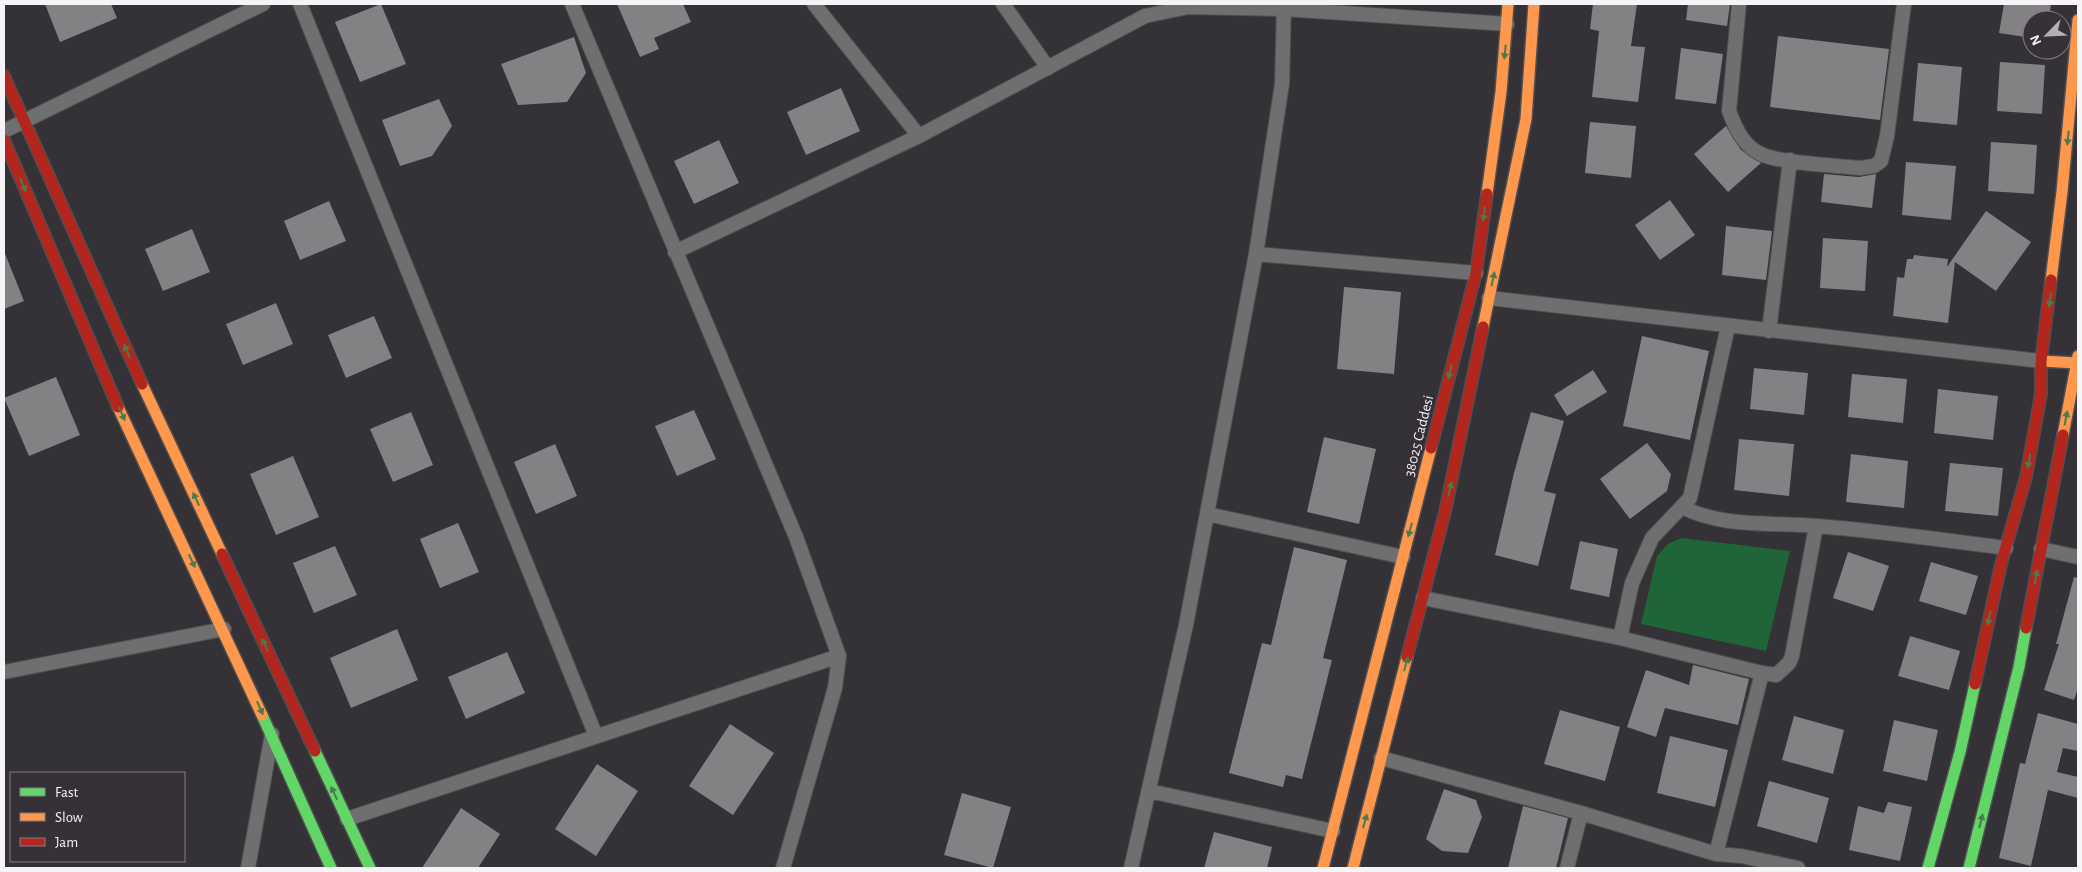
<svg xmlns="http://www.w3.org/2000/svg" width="2082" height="872" font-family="'Alegreya Sans',sans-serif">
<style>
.green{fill:#1f6538}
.building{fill:#838184}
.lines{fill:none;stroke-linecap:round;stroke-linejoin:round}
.street-casing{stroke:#4f4e50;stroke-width:16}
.fast-casing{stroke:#4f4e50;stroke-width:14}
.slow-casing{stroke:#4f4e50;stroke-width:14}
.jam-casing{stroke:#4f4e50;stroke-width:14}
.street{stroke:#6f6f6f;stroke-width:14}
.fast{stroke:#63d668;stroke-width:11}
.slow{stroke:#ff974d;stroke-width:11}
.jam{stroke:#b3261e;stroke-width:11}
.oneway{fill:#4a7b4d}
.labels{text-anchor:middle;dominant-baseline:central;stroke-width:5;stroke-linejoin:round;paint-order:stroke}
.street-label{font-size:15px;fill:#f6f4f7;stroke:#353137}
</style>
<rect width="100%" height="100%" fill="#343236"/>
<!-- green -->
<path class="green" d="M1681,538L1790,551L1766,651L1641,624L1657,556L1668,544Z"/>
<!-- building -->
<path class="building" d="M45,4H111L117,18L60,42Z
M381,4L406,64L360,82L335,22Z
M617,4H683L691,22L654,38L659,49L640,57Z
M1593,4H1637L1631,46L1645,47L1638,102L1592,97L1599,31L1590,29Z
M1688,4H1730L1727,26L1686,20Z
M2004,4H2051L2049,20H2032V38L1999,33Z
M1778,36L1889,49L1880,120L1770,107Z
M574,37L586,73L567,102L518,105L501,64Z
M1681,48L1723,54L1716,104L1675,99Z
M2000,62L2045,65L2042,114L1997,111Z
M1918,63L1962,67L1957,125L1913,121Z
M841,88L860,131L806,155L787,112Z
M439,99L452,126L432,156L400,166L382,120Z
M1590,122L1636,126L1631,178L1585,173Z
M1726,126L1741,150L1761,163L1728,192L1694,154Z
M719,140L739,183L694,204L674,161Z
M1991,142L2037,145L2034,194L1988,191Z
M1906,162L1956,166L1951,220L1902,215Z
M1824,174L1859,177L1876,174L1872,208L1821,202Z
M1670,200L1695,235L1660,260L1635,225Z
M329,201L346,241L300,260L284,221Z
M1986,211L2031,242L1996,291L1955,262L1948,323L1893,316L1897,277L1904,278L1907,259H1913L1914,255L1948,259L1947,267Z
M1726,226L1772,231L1766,280L1722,275Z
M192,229L210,272L163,291L145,249Z
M1823,238L1868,241L1865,291L1820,288Z
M4,251L24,301L4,309Z
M1344,287L1401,292L1394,374L1337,369Z
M276,303L293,344L243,365L226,324Z
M374,316L392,358L346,378L328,335Z
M1642,336L1709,351L1690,440L1623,426Z
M1754,368L1808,373L1804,415L1750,409Z
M1593,370L1607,392L1567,416L1554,395Z
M1852,374L1907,379L1903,423L1848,417Z
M56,377L80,435L29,456L4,398Z
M1938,389L1998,396L1993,440L1934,433Z
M694,410L716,459L677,476L655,426Z
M411,412L433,465L393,482L370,429Z
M1531,412L1564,421L1544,491L1556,494L1538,566L1495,555L1514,473Z
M1324,437L1376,449L1359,524L1307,512Z
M1739,439L1794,444L1789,496L1734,490Z
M1647,443L1671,474L1667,491L1630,519L1600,479Z
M555,444L577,496L536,514L514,462Z
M1851,454L1908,461L1904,508L1846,502Z
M293,456L319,517L276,535L250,474Z
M1950,463L2003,468L1998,516L1945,511Z
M458,523L479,572L440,588L420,539Z
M1580,541L1618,549L1609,597L1570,589Z
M335,546L357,595L314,613L293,563Z
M1294,547L1347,560L1323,658L1332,660L1302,779L1286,775L1283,787L1229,773L1262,643L1271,645Z
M1848,552L1889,566L1873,611L1833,598Z
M1931,562L1978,576L1966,615L1919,601Z
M2074,577L2078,578V688L2074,700L2044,690L2059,644H2056Z
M397,629L418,680L351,708L330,658Z
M1910,636L1960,651L1949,690L1898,676Z
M507,652L525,693L466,719L448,677Z
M1693,665L1749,679L1738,725L1665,708L1656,737L1627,727L1646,670L1689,685Z
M1560,710L1620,727L1605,781L1544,764Z
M2038,713L2078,724V751L2063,748L2057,772L2078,777V798L2048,790L2031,866L1999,858L2020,763L2025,764Z
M1794,716L1844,730L1833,774L1782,760Z
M1894,720L1938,730L1927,781L1883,771Z
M730,724L774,753L733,815L689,786Z
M1670,736L1728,750L1715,807L1657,793Z
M597,764L638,791L596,856L555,829Z
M1769,781L1829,798L1817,843L1757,826Z
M1444,789L1476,800L1482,817L1468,853L1442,851L1426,839Z
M962,793L1011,807L993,868L944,855Z
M1888,802L1912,807L1900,861L1849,850L1858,806L1884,813Z
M1523,806L1568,818L1556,868H1508Z
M461,808L500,834L478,868H422Z
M1214,832L1272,847L1267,868H1204Z"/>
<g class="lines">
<!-- street casing -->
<g class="street-casing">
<path id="street" d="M300,4L596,736
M572,4L796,537L839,656L835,688L783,868
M814,4L919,136
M1003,4L1048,68
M1739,4L1729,111C1735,127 1742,143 1757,152C1776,164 1836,165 1860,168L1874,166L1881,161L1887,136L1904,4
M4,131L263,4
M675,252L919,136L1145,16L1188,7L1284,9L1507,24
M1256,254L1476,273
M1489,298L2041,361
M1769,331L1790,160
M1682,507C1723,528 1771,522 1817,526C1880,531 1943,540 2006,548
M1207,514L1403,557
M2041,549L2078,557
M1423,598L1620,638L1762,673L1716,854
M1620,638L1632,583L1652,538L1690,498L1728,326
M4,672L224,629
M1762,673L1776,675L1789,663L1792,656L1816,526
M1381,758L1581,813L1716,854L1741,856L1798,868
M1149,791L1333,831
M347,819L839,656
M248,868L272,734
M1131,868L1186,625L1256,254L1282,84L1284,4
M1567,868L1581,813"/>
</g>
<!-- fast casing -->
<g class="fast-casing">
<path id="fast" d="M262,715L331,868
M315,751L370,868
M1928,868L1960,752L1975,684
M1969,868L2019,667L2026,628"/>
</g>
<!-- slow casing -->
<g class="slow-casing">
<path id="slow" d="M1487,194L1501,92L1508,4
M2051,280L2062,192L2078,20
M1483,327L1526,119L1534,4
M2041,361L2077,363
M142,384L222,554
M118,407L262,715
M2063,435L2078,356
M1323,868L1431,448
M1353,868L1407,657"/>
</g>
<!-- jam casing -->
<g class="jam-casing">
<path id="jam" d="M4,76L142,384
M4,140L118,407
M1431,448L1476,273L1487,194
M222,554L315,751
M2026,628L2063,435
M1407,657L1445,512L1483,327
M1975,684L2001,564L2026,477L2041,394V361L2051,280"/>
</g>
<!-- street -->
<use href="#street" class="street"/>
<!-- fast -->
<use href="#fast" class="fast"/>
<!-- slow -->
<use href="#slow" class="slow"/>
<!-- jam -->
<use href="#jam" class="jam"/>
</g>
<!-- one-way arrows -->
<defs><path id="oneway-solid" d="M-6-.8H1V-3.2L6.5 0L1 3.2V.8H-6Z" transform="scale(1.25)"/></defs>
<g class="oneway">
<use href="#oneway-solid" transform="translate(1505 52) rotate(96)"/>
<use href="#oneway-solid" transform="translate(2068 138) rotate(96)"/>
<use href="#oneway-solid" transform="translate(23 185) rotate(67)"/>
<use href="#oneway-solid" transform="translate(1484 214) rotate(98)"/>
<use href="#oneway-solid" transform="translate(1493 279) rotate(-78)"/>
<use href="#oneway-solid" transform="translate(2050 300) rotate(97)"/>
<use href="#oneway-solid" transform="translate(127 351) rotate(-114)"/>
<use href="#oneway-solid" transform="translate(1450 372) rotate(104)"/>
<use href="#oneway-solid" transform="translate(122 414) rotate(66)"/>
<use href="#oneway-solid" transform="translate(2066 418) rotate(-79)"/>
<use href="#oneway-solid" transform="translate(2029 461) rotate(101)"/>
<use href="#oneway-solid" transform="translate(1450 489) rotate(-78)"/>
<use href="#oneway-solid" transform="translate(196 499) rotate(-115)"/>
<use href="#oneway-solid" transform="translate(1410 530) rotate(105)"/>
<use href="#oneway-solid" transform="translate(192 561) rotate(65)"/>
<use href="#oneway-solid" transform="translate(2036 577) rotate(-79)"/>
<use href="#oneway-solid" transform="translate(1989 618) rotate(102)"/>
<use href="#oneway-solid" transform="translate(265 645) rotate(-115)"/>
<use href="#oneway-solid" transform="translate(1406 664) rotate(-75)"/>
<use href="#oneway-solid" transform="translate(260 708) rotate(66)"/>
<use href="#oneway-solid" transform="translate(334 793) rotate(-115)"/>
<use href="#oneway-solid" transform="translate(1365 821) rotate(-75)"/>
<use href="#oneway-solid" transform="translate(1981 821) rotate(-76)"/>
</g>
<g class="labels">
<!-- street labels -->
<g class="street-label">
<text transform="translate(1419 436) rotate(-76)">38025 Caddesi</text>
</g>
</g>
<!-- border -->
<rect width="2082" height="872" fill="none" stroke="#f6f4f7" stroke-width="10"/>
<!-- legend -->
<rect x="10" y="772" width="175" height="90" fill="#353137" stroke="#827f84"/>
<rect x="20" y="788" width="25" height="8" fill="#63d668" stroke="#827f84"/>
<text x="55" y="797" font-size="15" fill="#f6f4f7">Fast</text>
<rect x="20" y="813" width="25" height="8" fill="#ff974d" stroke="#827f84"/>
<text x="55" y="822" font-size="15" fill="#f6f4f7">Slow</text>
<rect x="20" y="838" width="25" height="8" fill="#b3261e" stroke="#827f84"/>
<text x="55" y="847" font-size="15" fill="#f6f4f7">Jam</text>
<!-- north arrow -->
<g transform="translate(2047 35) rotate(246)"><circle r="24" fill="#353137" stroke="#827f84"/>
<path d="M0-4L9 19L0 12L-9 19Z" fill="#b2b0b3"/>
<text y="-8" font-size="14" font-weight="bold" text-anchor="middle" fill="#f6f4f7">N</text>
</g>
</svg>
